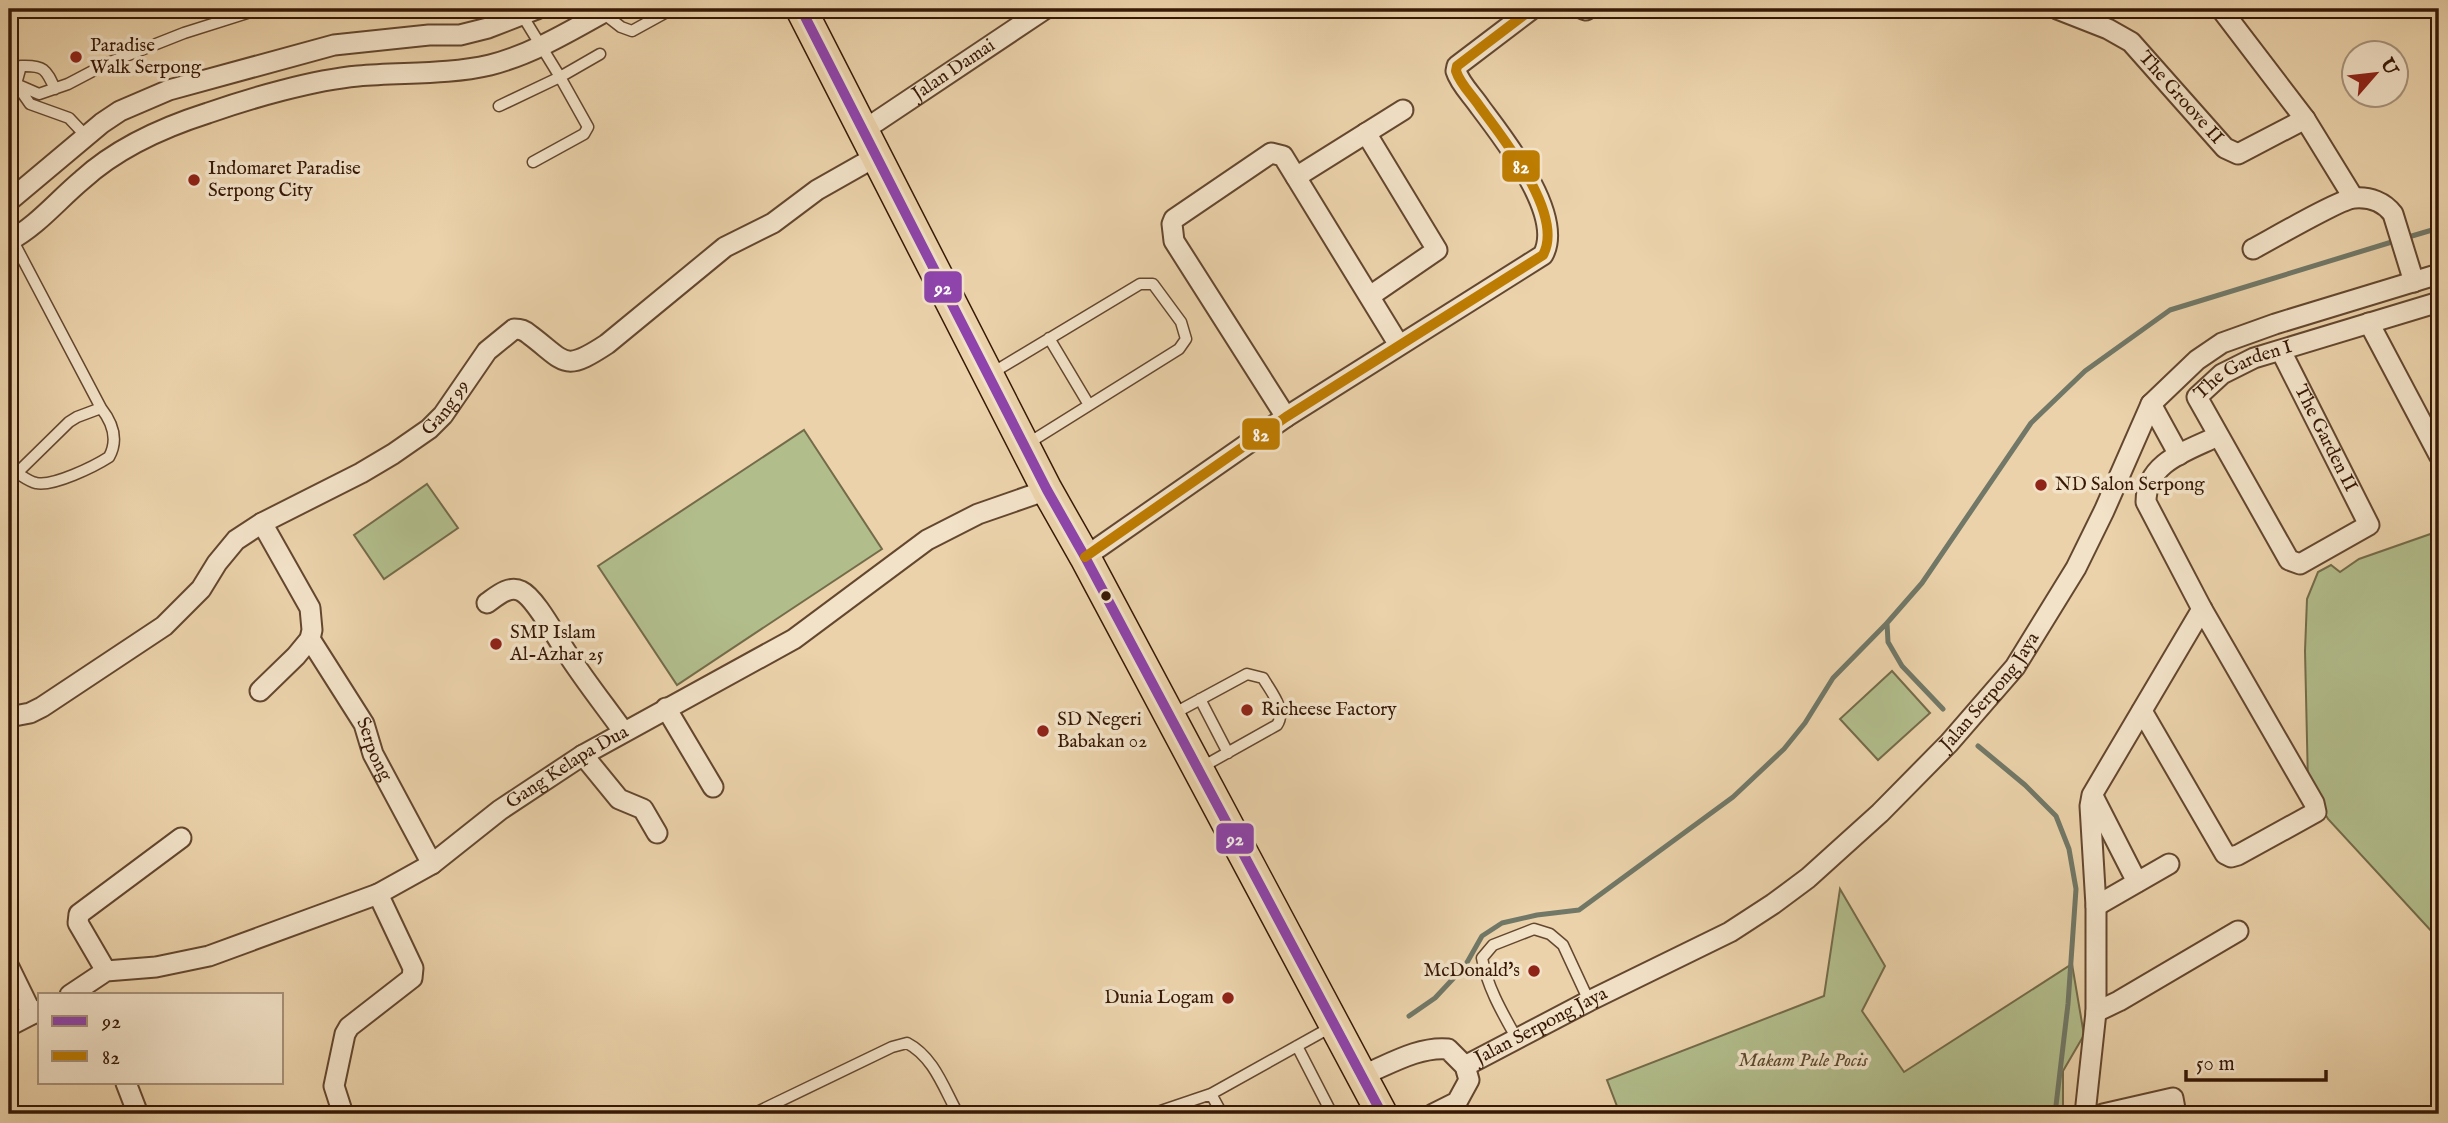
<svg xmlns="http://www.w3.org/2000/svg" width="2448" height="1123" font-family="'IM FELL English',serif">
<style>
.green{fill:#b2bd8c;stroke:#746b49;stroke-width:2}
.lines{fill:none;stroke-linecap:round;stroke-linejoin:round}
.stream{stroke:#717867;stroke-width:5}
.lane-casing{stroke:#64472f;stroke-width:13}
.street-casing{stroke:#64472f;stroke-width:23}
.primary-casing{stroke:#371906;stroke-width:33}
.lane{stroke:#f2e2c8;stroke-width:10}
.street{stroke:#f2e2c8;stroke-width:19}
.primary{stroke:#ebd2aa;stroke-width:30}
.bus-1-casing{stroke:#f2e2c8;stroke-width:16}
.bus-2-casing{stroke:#f2e2c8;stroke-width:16}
.bus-1{stroke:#8e44ad;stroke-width:10}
.bus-2{stroke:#bd7c02;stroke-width:10}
.poi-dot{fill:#8f2418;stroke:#f2e2c8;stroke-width:2.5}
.bus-dot{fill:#371906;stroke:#f2e2c8;stroke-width:2.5}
.labels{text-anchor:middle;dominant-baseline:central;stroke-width:7;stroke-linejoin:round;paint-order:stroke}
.poi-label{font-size:19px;fill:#371906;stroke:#f2e2c8;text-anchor:start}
.street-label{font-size:19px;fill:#371906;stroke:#f2e2c8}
.park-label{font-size:19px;font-style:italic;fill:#5c4a2e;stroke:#f2e2c8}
.line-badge{stroke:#f2e2c8;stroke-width:2.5}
.badge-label{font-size:19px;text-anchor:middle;font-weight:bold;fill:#fff}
</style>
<rect width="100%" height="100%" fill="#ebd2aa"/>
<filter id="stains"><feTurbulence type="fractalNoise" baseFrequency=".00286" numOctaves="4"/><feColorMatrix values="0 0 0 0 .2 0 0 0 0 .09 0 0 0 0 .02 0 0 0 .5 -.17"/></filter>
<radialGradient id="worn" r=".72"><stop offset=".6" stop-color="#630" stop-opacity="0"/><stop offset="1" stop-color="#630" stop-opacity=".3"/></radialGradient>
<!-- green -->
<path class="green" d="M804,430L882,549L677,685L598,566Z
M427,484L458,528L384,579L354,535Z
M2439,531V929L2434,934L2328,819L2308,784L2305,651L2307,599L2318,572L2331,565L2340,572L2359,559Z
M1892,671L1930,713L1878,760L1840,719Z
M1840,889L1885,966L1862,1011L1904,1072L2072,964L2084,1035L2063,1071V1114H1620L1607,1080L1824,996Z"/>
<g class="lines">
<!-- stream -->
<path class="stream" d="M2405,238L2439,228
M1887,623L1888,642L1902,666L1943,709
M1978,746L2025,785L2056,816L2069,849L2076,889L2068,1004L2055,1114
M1409,1016L1435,998L1465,966L1482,936L1502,923L1537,915L1579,910L1733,797L1784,749L1805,723L1833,678L1887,623L1922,583L2031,423L2085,371L2170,310L2395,241"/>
<!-- lane casing -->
<g class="lane-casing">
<path id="lane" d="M603,13L621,27L632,31L672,9
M522,15L560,77L588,127L584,134L533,162
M9,70L16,84L39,94L68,84L108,63L184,33L260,9
M55,89C46,69 44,65 21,66L16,84L30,104L69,118L86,136
M499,106L560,77L600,54
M1049,338L1089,405
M992,373L1140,284H1153L1181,322L1186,339L1179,349L1027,444
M9,470L17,473L69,422L77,417L101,408L12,239
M17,473C22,476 30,482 36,483C53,487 95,466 109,457C119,439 112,422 101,408
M1200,699L1228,753
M1173,714L1247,674L1263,678C1271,692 1287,710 1277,725L1202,767
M1517,1039C1503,1014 1487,987 1482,958L1493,945L1534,929L1550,934L1563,945L1589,1001
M1297,1046L1332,1114
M1211,1094L1222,1114
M753,1114L892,1047L907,1043C934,1057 944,1089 958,1114
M1152,1114L1211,1094L1333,1026"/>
</g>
<!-- street casing -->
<g class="street-casing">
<g id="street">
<path d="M1583,9L1586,10"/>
<path id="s1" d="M2057,9L2108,29L2131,42L2225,148L2238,154L2305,119"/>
<path d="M2221,9L2305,119L2353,197"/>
<path id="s2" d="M864,130L1045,9"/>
<path d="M1366,133L1437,250L1370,296"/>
<path d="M1296,177L1403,110"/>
<path d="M9,201L102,123L120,111L169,90L334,45L429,35H460L488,28L537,9"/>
<path d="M9,241C38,225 57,201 82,180C117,148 164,127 208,113C251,98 313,80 358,76C402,72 447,75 490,65C533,54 572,30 610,9"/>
<path d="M2253,249C2270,240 2342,198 2355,198C2370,197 2384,202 2393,214L2414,282"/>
<path d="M2369,323L2439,455"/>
<path id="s3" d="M2281,351L2369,525L2300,564L2289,560L2197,397L2222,374L2254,358L2439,302"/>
<path d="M2151,404L2179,455"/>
<path d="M1286,417L1174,241L1172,224L1174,219L1271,153L1283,156L1399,345"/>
<path d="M1085,557L1286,417L1543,255C1565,215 1503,138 1480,107C1472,95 1460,84 1456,71L1457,66L1532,9"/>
<path d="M487,603C497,596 509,585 521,591C536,598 558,641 569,656C586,682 605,706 623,731"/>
<path id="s4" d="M310,639L364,724L373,754L432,864"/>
<path d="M260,691L296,656L310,639L312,630L310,608L262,523"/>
<path d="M666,708L713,787"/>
<path d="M2142,711L2225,854L2231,857L2238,855L2316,812L2314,803L2202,609L2146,502C2146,462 2187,451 2218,436"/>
<path id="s5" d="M9,717L30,713L42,707L164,626L201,589L217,563L236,540L262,523L361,473L393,454L429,429L443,415L487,351L514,329C521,329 524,330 530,335C566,362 563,373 607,344L725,247L773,223L817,190L877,156"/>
<path d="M583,755L619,799L643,809L657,833"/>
<path d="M2093,796L2137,882"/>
<path d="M2096,906L2169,864"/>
<path d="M9,967L32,1014"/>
<path d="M106,971L78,923L79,914L181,838"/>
<path id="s6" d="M70,995L106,971L156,967L209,956L378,894L432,864L500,810L583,755L794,639L927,540L978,514L1047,490"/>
<path d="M2096,1012L2119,1001L2238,931"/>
<path d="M9,1026L40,1010"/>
<path id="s7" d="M1465,1066L1589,1001L1730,932L1773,904L1808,878L1880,813L1949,743L2015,667L2076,568L2104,511L2151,404L2197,360L2222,343L2275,324L2439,274"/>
<path d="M1361,1076C1388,1065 1419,1046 1448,1049L1465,1066L1469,1080L1457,1102L1433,1114"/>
<path d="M126,1083L138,1114"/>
<path d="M343,1114L334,1086L345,1034L349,1027L412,978L413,968L378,894"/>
<path d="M2085,1114L2096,1012V906L2090,806L2092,795L2202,609"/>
<path d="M2103,1114L2173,1098L2176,1114"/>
</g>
</g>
<!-- primary casing -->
<g class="primary-casing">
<path id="primary" d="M801,9L1047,490L1085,557L1382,1114"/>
</g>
<!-- lane -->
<use href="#lane" class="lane"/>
<!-- street -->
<use href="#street" class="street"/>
<!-- primary -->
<use href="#primary" class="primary"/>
<!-- bus-1 casing -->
<g class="bus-1-casing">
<path id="bus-1" d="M801,9L1047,490L1085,557L1382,1114"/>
</g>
<!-- bus-2 casing -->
<g class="bus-2-casing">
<path id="bus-2" d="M1085,557L1286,417L1543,255C1565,215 1503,138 1480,107C1472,95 1460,84 1456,71L1457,66L1532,9"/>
</g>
<!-- bus-1 -->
<use href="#bus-1" class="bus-1"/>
<!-- bus-2 -->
<use href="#bus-2" class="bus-2"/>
</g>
<!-- markers -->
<g class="poi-dot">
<circle cx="76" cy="57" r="7"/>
<circle cx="194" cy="180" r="7"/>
<circle cx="2041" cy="485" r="7"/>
<circle cx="496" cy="644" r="7"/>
<circle cx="1247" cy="710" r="7"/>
<circle cx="1043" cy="731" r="7"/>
<circle cx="1534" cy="971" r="7"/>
<circle cx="1228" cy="998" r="7"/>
</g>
<circle class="bus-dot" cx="1106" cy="596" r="6"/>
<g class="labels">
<!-- poi labels -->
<g class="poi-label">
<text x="90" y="46">Paradise<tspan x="90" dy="22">Walk Serpong</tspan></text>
<text x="208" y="169">Indomaret Paradise<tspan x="208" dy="22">Serpong City</tspan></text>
<text x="2055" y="485">ND Salon Serpong</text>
<text x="510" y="633">SMP Islam<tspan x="510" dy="22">Al-Azhar 25</tspan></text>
<text x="1261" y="710">Richeese Factory</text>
<text x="1057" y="720">SD Negeri<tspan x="1057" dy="22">Babakan 02</tspan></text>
<text x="1520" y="971" text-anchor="end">McDonald's</text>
<text x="1214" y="998" text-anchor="end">Dunia Logam</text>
</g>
<!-- street labels -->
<g class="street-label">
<text stroke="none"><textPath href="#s2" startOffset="108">Jalan Damai</textPath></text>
<text stroke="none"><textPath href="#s1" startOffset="156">The Groove II</textPath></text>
<text stroke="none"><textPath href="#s3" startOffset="528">The Garden I</textPath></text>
<text stroke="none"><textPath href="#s5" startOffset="544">Gang 99</textPath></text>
<text stroke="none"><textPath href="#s3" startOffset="98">The Garden II</textPath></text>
<text stroke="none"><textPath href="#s7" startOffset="653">Jalan Serpong Jaya</textPath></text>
<text stroke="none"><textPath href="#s4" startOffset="128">Serpong</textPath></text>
<text stroke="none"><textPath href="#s6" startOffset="556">Gang Kelapa Dua</textPath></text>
<text stroke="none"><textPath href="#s7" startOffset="86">Jalan Serpong Jaya</textPath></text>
</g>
<!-- park labels -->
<g class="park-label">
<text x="1803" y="1061">Makam Pule Pocis</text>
</g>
</g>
<g class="line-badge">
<rect x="1501" y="149" width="40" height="34" rx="7" fill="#bd7c02"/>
<rect x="923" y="270" width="40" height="34" rx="7" fill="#8e44ad"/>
<rect x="1241" y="417" width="40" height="34" rx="7" fill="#bd7c02"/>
<rect x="1215" y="822" width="40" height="33" rx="7" fill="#8e44ad"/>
</g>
<g class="badge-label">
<text x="1521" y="173">82</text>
<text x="943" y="294">92</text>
<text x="1261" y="441">82</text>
<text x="1235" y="845">92</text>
</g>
<!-- margin -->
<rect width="2448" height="1123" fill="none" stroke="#ebd2aa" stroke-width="35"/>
<rect x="10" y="10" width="2427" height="1102" fill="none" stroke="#371906" stroke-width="3.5"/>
<rect x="18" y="18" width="2413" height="1088" fill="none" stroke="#371906" stroke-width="2"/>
<!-- legend -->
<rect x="38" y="993" width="245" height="91" fill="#f2e2c8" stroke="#a7927a" stroke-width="2"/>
<rect x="52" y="1016" width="35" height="10" fill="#8e44ad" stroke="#a7927a" stroke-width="2"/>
<text x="102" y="1028" font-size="21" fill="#371906">92</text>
<rect x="52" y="1051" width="35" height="10" fill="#bd7c02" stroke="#a7927a" stroke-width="2"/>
<text x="102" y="1064" font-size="21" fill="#371906">82</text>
<!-- north arrow -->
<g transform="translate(2375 74) rotate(62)"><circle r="33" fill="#f2e2c8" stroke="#a7927a" stroke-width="2"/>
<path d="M0-5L12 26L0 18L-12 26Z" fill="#8f2418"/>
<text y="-10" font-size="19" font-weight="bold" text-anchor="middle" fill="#371906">U</text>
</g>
<!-- scale -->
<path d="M2186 1070v10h140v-10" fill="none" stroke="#371906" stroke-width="3.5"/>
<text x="2196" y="1070" font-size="21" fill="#371906" stroke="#f2e2c8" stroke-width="5" paint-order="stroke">50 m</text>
<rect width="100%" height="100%" filter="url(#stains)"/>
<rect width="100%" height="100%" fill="url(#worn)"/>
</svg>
